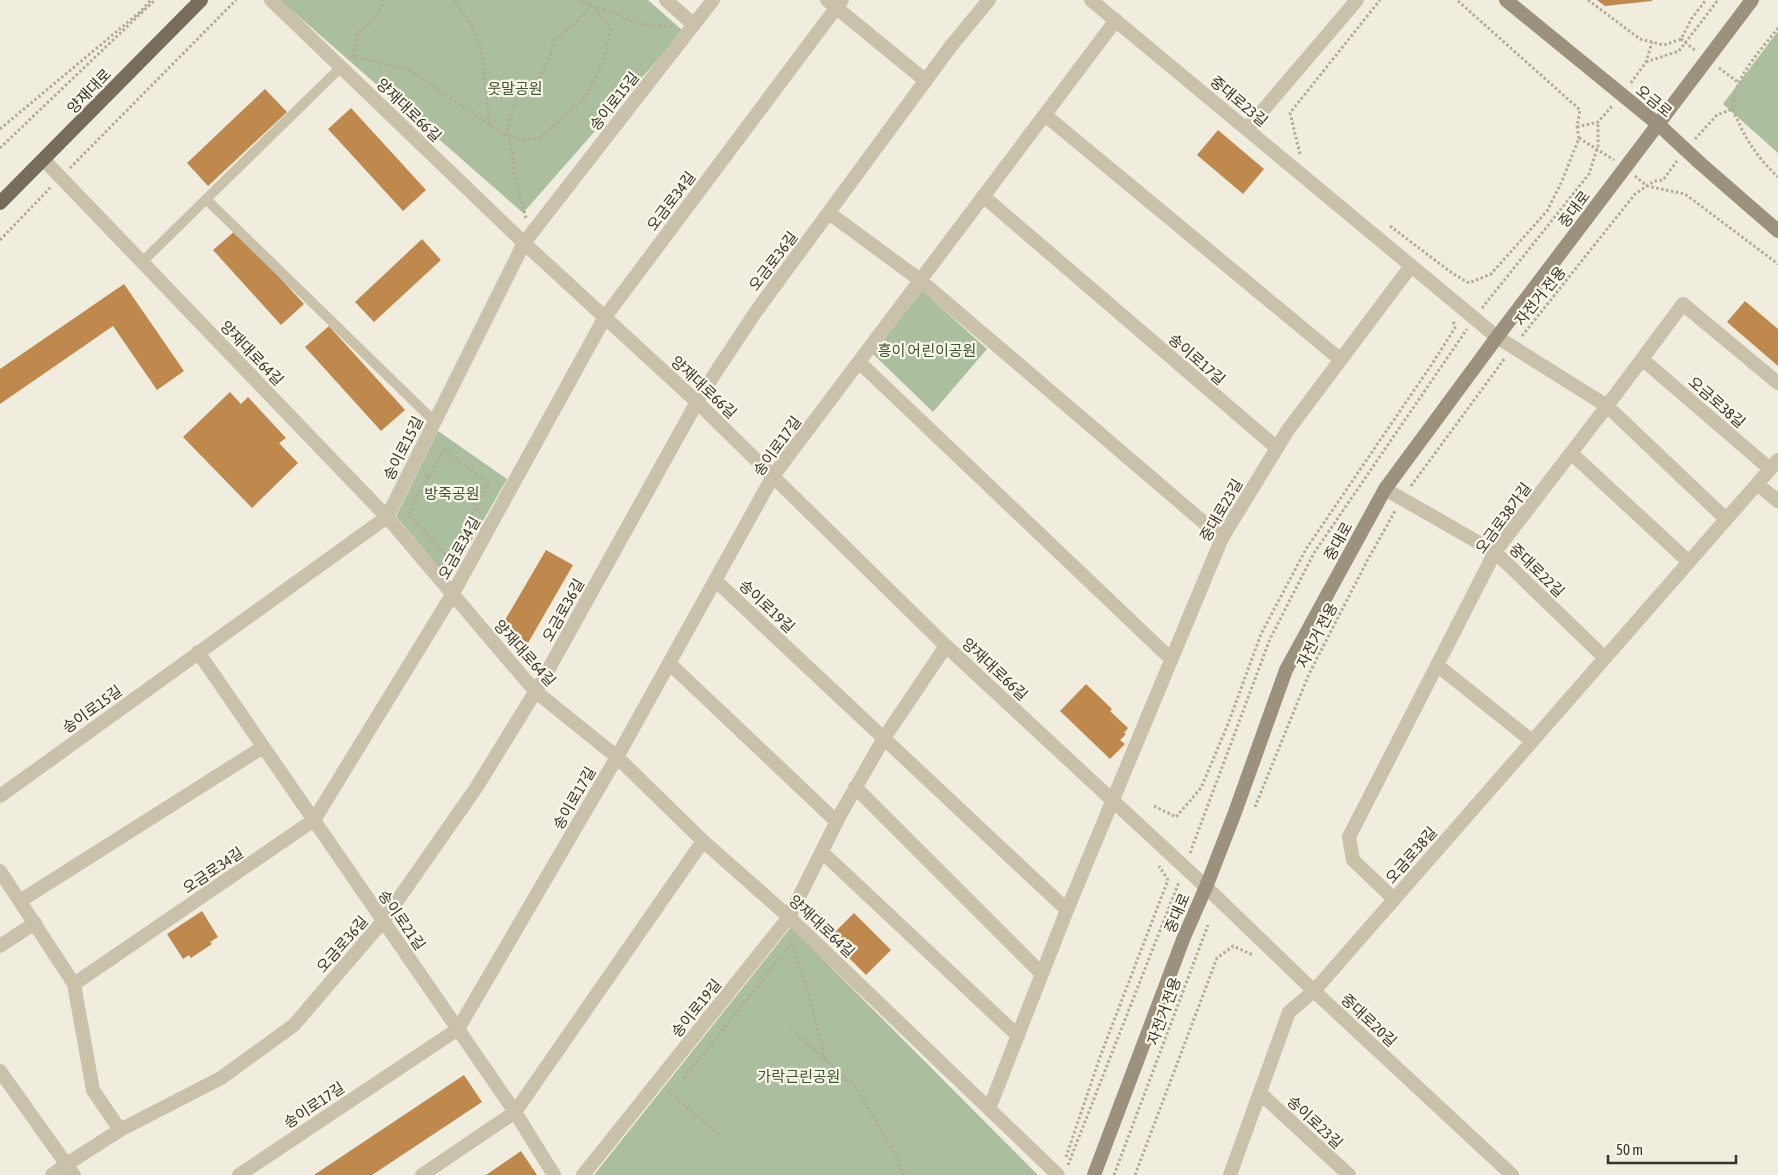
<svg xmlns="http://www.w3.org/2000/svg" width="1778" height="1175" font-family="'Asap Condensed','Noto Sans KR',sans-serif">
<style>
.green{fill:#abbf9f}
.building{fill:#bf894e}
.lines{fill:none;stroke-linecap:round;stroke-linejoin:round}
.path{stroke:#b4ab95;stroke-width:3;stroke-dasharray:2.5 2.5;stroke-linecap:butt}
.service{stroke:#c9c1aa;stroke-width:10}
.minor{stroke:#c9c1aa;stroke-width:14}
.tertiary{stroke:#c9c1aa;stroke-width:14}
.secondary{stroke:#9c917c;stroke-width:14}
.primary{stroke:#786d5b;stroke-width:14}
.labels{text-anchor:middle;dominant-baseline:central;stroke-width:4.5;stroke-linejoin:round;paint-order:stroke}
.park-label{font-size:15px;fill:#3c542f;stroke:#f9f6ea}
.street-label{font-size:15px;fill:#373129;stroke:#f9f6ea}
</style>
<rect width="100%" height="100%" fill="#f1edde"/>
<!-- green -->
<path class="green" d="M280,0H648L683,31L523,213Z
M1778,31V153L1723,104Z
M922,290L987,349L933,412L873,354Z
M438,431L507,479L449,580L396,516Z
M791,927L1038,1175H594Z"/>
<!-- building -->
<path class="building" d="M1597,0H1652V1L1605,6Z
M265,89L287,112L208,186L187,163Z
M351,108L426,190L403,211L328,129Z
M1218,130L1264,169L1243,194L1197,155Z
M236,230L304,304L281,325L213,250Z
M422,239L441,260L374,322L355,302Z
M124,284L184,371L157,390L113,326L0,404V369Z
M1745,301L1778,329V366L1727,322Z
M329,326L405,410L381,431L305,347Z
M230,392L241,404L248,397L286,438L279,443L298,463L252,508L183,437Z
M546,550L573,565L528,643L501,627Z
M1086,684L1112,709L1110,711L1128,728L1124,733L1126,734L1120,740L1125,744L1110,759L1060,711Z
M202,911L218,937L210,942L212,944L191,958L189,955L183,959L167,934Z
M854,913L891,950L866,975L829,938Z
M464,1075L482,1102L372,1175H314Z
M521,1151L537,1175H486Z"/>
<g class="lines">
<!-- path -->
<path class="path" d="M454,0L470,22L481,47L490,126
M1588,0L1640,39L1664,45L1681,39L1692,18L1706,0
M1778,28C1761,50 1734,77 1733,107C1733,112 1736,117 1738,121C1748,144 1761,161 1778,177
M1681,39L1696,51
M353,56L358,33L379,13L384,0
M351,58L353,56L411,71L502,133L522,140L540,138L585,98L604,60L611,27L590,5L579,0
M1646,62L1679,51L1718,0
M1719,68L1739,83
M1631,83L1646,62L1652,42
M1577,127L1598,122L1613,105
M0,129L140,12L151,0
M1579,138L1614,160
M1695,139L1717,115L1733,109
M0,148L155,0
M1300,154L1290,113L1380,0
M70,168L236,0
M1635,176L1647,186L1685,194L1778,264
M526,218L514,176L513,153L507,134L510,119L517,95L540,77L550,56L554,40L577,22L590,5L612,11L638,25L673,26
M1390,226L1452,273L1469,283L1491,274L1547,211L1562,181L1579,138L1577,127L1580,110L1457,0
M0,240L51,187
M1482,308L1589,174L1598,146V122
M1522,336L1635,194L1654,181L1663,180L1677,161
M425,474L429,477L444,450L488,482L475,509L482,513
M429,477L408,514L448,557L475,509
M1411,486L1505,358
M1154,806L1176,817L1201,788L1228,724L1261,634L1306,549L1432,364L1455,328L1453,320
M1255,807L1309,674L1367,561L1395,511
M1190,853L1270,639L1314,553L1467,329
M791,942L807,989L825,1059
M791,1029L856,1087L896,1156L904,1175
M684,1078L792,943
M667,1091L724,1138
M1066,1157L1100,1057L1168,880L1159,866
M1068,1165L1179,882
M1114,1175L1208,925
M1135,1175L1217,958L1233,946L1253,955"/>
<!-- service -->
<path class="service" d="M207,200L434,421
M143,261L341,67"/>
<!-- minor -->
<path class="minor" d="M666,0L694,25
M827,0L926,81
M1091,0L1497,337L1607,406L1726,519
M1045,115L1341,360
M1247,129L1357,0
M44,160L387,517L535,691L617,757L703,841L789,917L1058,1175
M983,196L1277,448
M829,213L920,280L1222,538
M1642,359L1770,469
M859,362L1171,659
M1571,453L1689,562
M1757,484L1778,501
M1385,489L1495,552L1605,658
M715,580L1067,910
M198,652L515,1112L554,1175
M669,663L837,822
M1437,665L1532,741
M855,787L1042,974
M0,796L387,517L524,243L713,0
M822,852L1018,1036
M0,871L74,984L93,1090L120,1130
M1394,899L1353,860L1349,837L1495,552L1607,406L1683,304L1778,383
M20,901L263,747
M0,946L35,923
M74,984L314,820L452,595L605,317L842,0
M0,1071L74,1175
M1260,1093L1349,1175
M989,1109L1067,910L1222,538L1288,430L1411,266
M52,1175L67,1164L120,1130L221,1078L294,1025L383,921L476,788L542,681L702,393L757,310L951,46L989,0
M239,1175L458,1029L617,757L773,476L1116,20
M422,1175L515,1112L703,841
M583,1175L789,917L840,815L884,738L946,646
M1230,1175L1289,1012L1314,991L1778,460"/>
<!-- tertiary -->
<path class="tertiary" d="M271,0L524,243L697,402L946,646L1206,887L1314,991L1512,1175"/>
<!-- secondary -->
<path class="secondary" d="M1506,0L1659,125L1701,164L1778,231
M1094,1175L1184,937L1206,887L1234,815L1286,670L1385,489L1497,337L1752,0"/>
<!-- primary -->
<path class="primary" d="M0,203L201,0"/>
</g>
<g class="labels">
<!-- park labels -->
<g class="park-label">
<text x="515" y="88">웃말공원</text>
<text x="927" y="350">흥이 어린이공원</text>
<text x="452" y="493">방죽공원</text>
<text x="799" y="1076">가락근린공원</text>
</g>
<!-- street labels -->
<g class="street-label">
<text transform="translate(89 91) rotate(-46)">양재대로</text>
<text transform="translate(614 101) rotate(-52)">송이로15길</text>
<text transform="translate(1239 101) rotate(40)">중대로23길</text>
<text transform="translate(1654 101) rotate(39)">오금로</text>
<text transform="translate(409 110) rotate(44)">양재대로66길</text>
<text transform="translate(671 201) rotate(-53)">오금로34길</text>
<text transform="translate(1574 209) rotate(-53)">중대로</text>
<text transform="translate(773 261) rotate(-53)">오금로36길</text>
<text transform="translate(1540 296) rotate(-51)">자전거 전용</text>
<text transform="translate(252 353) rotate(46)">양재대로64길</text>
<text transform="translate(1197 359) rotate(41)">송이로17길</text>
<text transform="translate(704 387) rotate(43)">양재대로66길</text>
<text transform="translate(1717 402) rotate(41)">오금로38길</text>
<text transform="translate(777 446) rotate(-54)">송이로17길</text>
<text transform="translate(403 448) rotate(-63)">송이로15길</text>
<text transform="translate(1221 510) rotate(-60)">중대로23길</text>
<text transform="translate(1503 518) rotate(-54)">오금로38가길</text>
<text transform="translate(1338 541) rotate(-61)">중대로</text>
<text transform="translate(459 548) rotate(-61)">오금로34길</text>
<text transform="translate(1537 570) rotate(44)">중대로22길</text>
<text transform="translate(767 606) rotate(43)">송이로19길</text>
<text transform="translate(563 610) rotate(-61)">오금로36길</text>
<text transform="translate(1317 635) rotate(-63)">자전거 전용</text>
<text transform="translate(525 653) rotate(48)">양재대로64길</text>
<text transform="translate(995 669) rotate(43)">양재대로66길</text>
<text transform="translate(92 709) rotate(-36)">송이로15길</text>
<text transform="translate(574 798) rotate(-60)">송이로17길</text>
<text transform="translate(1411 855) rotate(-49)">오금로38길</text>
<text transform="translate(213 870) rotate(-34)">오금로34길</text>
<text transform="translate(1177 913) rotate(-67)">중대로</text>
<text transform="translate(402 920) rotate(55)">송이로21길</text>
<text transform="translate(822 926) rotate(43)">양재대로64길</text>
<text transform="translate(342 944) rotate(-49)">오금로36길</text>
<text transform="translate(696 1008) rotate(-51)">송이로19길</text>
<text transform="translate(1164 1011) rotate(-70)">자전거 전용</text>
<text transform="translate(1369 1020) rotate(43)">중대로20길</text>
<text transform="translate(314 1105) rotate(-34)">송이로17길</text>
<text transform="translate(1315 1122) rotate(43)">송이로23길</text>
</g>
</g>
<!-- scale -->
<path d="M1608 1155v8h128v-8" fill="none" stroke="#373129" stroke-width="2.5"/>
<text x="1616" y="1155" font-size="15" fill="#373129" stroke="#f9f6ea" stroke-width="4" paint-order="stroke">50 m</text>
</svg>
